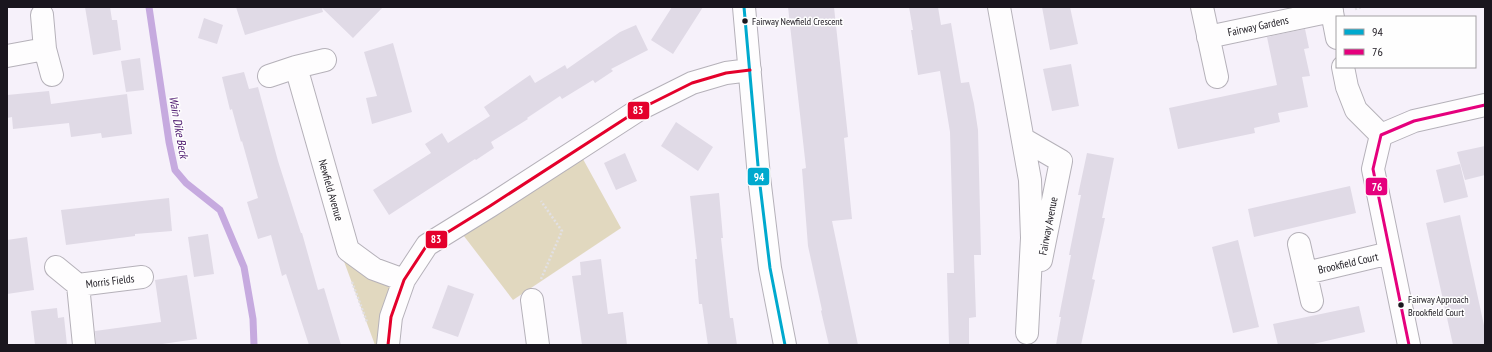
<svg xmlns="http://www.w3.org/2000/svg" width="1492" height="352" font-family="'PT Sans Narrow',sans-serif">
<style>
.green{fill:#e1d8bf}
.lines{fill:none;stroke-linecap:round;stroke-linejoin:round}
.stream{stroke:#c6aadf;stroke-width:7}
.building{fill:#e0dae6}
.minor-casing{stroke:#b5b1b9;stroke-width:24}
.path{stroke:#e2e0e3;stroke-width:2.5;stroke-dasharray:2 2;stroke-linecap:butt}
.minor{stroke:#fefdfe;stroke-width:22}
.bus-1-casing{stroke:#fefefe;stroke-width:6}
.bus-2-casing{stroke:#fefefe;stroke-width:6}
.bus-3-casing{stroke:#fefefe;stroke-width:6}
.bus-1{stroke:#00a9ce;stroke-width:3}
.bus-2{stroke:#e5007d;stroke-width:3}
.bus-3{stroke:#e4002b;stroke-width:3}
.bus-dot{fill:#1a161e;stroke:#fefefe;stroke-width:1.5}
.labels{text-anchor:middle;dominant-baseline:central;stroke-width:3;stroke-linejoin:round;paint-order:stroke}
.bus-label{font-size:10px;fill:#1a161e;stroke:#fefefe;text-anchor:start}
.street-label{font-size:11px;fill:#1a161e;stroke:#fefefe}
.water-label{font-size:12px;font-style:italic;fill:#4c176e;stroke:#fefefe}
.line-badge{stroke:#fefefe;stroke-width:1.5}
.badge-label{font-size:11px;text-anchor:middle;font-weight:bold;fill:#fff}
</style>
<rect width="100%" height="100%" fill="#f6f1fa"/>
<!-- green -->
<path class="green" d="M578,150L621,228L513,300L457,227Z
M342,256L404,280L388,345H375Z"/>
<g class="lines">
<!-- stream -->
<path class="stream" d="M149,7L169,142L175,170L186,183L220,210L244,267L253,319L254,345"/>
</g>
<!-- building -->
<path class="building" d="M85,7H110L112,20H117L121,50L93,55Z
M236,7H383L353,38L322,8L323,12L245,35Z
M672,7H703L673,54L651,40Z
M788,7H834L848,137L844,138L852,219L832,221L858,345H829L821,311L822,310L808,246L802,169L806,168Z
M909,7H938L941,25L951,23L961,83L969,82L974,104L978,130L981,255H974L976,317L969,318V345H949L947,273H954L950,132L940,71L918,75L911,30H913Z
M1042,7H1070L1078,44L1050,50Z
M204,18L223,25L217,44L198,38Z
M636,25L648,50L611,69L613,71L595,83L593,80L562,99L560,96L527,118L528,119L491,142L494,148L476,160L475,159L389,215L373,190L431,153L425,144L442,133L448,143L490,116L484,107L530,75L535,83L565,65L567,69L620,32Z
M1305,29L1309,48L1304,49L1310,76L1302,77L1308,107L1278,113L1280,122L1254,128L1255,133L1178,149L1169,108L1277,85L1267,37Z
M393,43L412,112L372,124L366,98L377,96L364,52Z
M140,58L144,90L126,92L121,61Z
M1071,64L1079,106L1052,111L1043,69Z
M244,72L249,89L258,87L278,161L301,233H302L318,290L324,288L341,345H309L286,274L282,276L271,235L258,239L247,202L258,198L242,141L241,142L232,109L230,110L222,77Z
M49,91L51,104L127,94L132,134L102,138L101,133L71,137L69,123L13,129L12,117L7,118V95Z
M676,122L713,147L698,171L661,146Z
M1485,146V175L1465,180L1457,152Z
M625,153L637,181L616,190L604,163Z
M1087,153L1114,158L1102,218H1105L1092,279L1095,280L1081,345H1056L1061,317H1059L1071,255H1069L1081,195H1078Z
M1460,164L1468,197L1444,203L1436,170Z
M1350,186L1356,213L1254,237L1248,209Z
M719,193L723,238H721L730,318H733L737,345H708L702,304H699L695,259H697L690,196Z
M169,198L172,231L135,234V236L66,245L61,210Z
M1460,215L1485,330V345H1453L1426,223Z
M208,234L214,274L194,277L188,237Z
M27,237L34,290L7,294V240Z
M1238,240L1259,327L1233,333L1212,247Z
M601,259L608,314L623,312L627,345H582L572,276L581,275L580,262Z
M187,275L197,339L155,345H96L95,331L161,322L155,280Z
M448,285L474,294L458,337L432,328Z
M1359,306L1365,332L1309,345H1278L1273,324Z
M57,308L58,318L64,317L67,345H35L31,311Z"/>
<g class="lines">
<!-- minor casing -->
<g class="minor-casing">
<path id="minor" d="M744,7L759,177L770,268L785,345
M999,7L1030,180L1032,238L1027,333
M1202,7L1217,77
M1331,7L1337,38
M42,15L45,49L52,75
M1208,37L1332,11
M7,56L45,49
M296,67L348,250L374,269L404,280
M1343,67L1347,87L1356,110L1381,135
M269,76L296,67L325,60
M1023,139L1061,161L1041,260
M1299,244L1312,301
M56,267L78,285L142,277
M1306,273L1390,253
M78,285L84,345
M532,300L538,345
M388,345L391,317L404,280L427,245L490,206L640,109L692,83L726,73L750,70
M1409,345L1373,169L1381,135L1414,121L1485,105"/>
</g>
<!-- path -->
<path class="path" d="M1355,9L1362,7
M541,279L562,231L541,201
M352,282L367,322"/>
<!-- minor -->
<use href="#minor" class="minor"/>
<!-- bus-1 casing -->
<g class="bus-1-casing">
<path id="bus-1" d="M744,7L759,177L770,268L785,345"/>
</g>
<!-- bus-2 casing -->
<g class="bus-2-casing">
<path id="bus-2" d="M1409,345L1373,169L1381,135L1414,121L1485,105"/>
</g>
<!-- bus-3 casing -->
<g class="bus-3-casing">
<path id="bus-3" d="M388,345L391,317L404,280L427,245L490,206L640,109L692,83L726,73L750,70"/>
</g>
<!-- bus-1 -->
<use href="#bus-1" class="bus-1"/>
<!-- bus-2 -->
<use href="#bus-2" class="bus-2"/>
<!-- bus-3 -->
<use href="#bus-3" class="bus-3"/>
</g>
<!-- markers -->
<g class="bus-dot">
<circle cx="745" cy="21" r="3.5"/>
<circle cx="1401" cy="305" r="3.5"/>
</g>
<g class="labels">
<!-- bus labels -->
<g class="bus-label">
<text x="752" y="21">Fairway Newfield Crescent</text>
<text x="1408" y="299">Fairway Approach<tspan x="1408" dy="13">Brookfield Court</tspan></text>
</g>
<!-- street labels -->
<g class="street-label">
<text transform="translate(1258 26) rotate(-12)">Fairway Gardens</text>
<text transform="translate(331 190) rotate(74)">Newfield Avenue</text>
<text transform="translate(1048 226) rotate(-79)">Fairway Avenue</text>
<text transform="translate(1348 263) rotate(-13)">Brookfield Court</text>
<text transform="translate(110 281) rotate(-7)">Morris Fields</text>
</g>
<!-- water labels -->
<g class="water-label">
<text transform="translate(179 127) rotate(80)">Wain Dike Beck</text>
</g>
</g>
<g class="line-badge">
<rect x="627" y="101" width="23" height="19" rx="4" fill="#e4002b"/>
<rect x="747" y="167" width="23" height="19" rx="4" fill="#00a9ce"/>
<rect x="1365" y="177" width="23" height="19" rx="4" fill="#e5007d"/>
<rect x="425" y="230" width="23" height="19" rx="4" fill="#e4002b"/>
</g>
<g class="badge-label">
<text x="638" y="114">83</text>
<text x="759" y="181">94</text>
<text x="1377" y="191">76</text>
<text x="436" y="243">83</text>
</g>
<!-- border -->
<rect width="1492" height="352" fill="none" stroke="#1a161e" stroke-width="16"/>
<!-- legend -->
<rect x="1336" y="16" width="140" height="52" fill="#fefefe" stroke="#a3a1a4"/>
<rect x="1344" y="29" width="20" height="6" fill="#00a9ce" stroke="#a3a1a4"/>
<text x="1372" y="36" font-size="12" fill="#1a161e">94</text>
<rect x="1344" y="49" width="20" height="6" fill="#e5007d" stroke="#a3a1a4"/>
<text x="1372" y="56" font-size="12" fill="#1a161e">76</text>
</svg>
